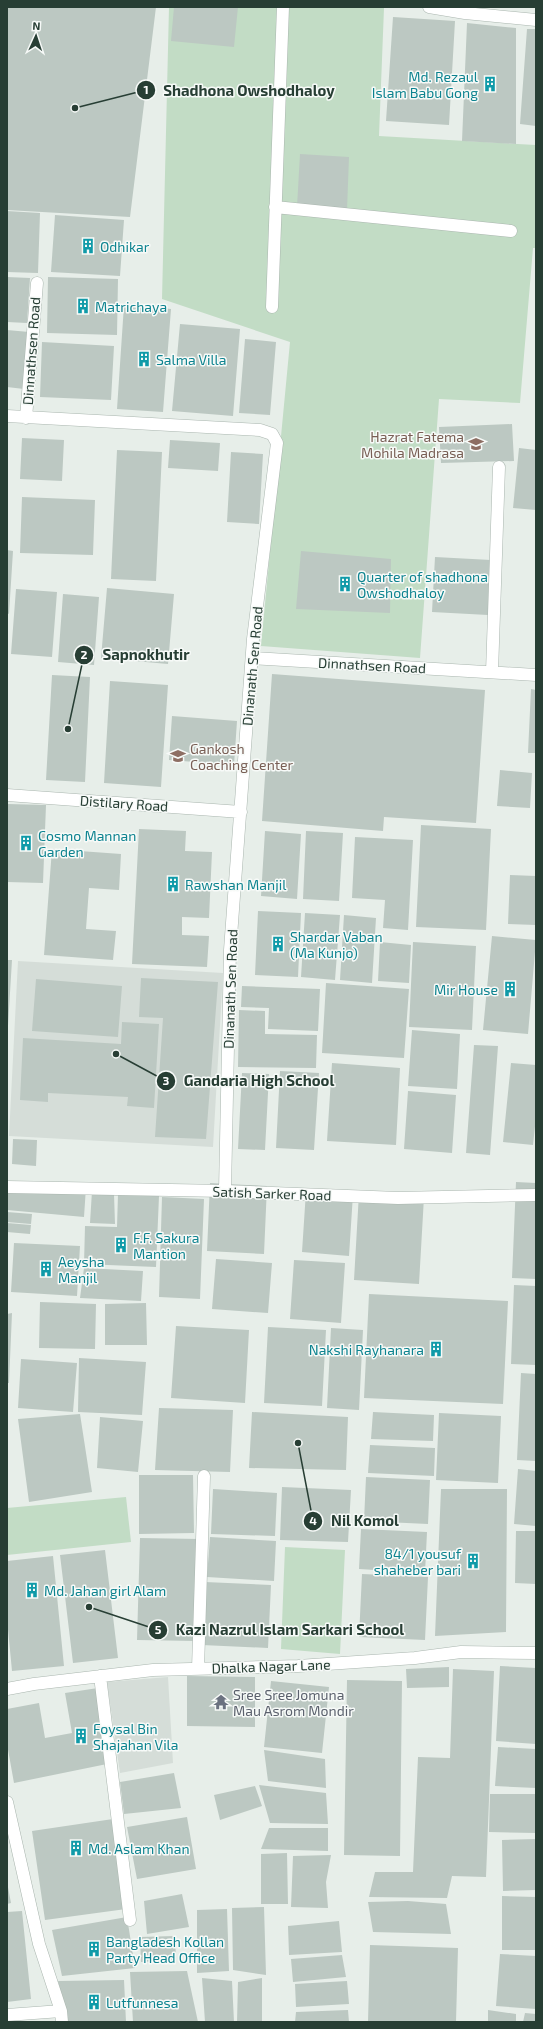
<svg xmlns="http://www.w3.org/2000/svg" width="543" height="2029" font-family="'Exo 2',sans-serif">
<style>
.built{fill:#d5ddd8}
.green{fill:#c2dcc5}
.building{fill:#bcc8c2}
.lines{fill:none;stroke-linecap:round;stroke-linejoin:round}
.minor-casing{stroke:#aab6af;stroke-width:13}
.minor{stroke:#fff;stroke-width:12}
.labels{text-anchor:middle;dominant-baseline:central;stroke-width:3;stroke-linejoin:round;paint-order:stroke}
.culture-label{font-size:14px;fill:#0d838f;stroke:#f7faf8;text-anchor:start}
.street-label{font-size:14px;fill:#273e34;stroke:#f7faf8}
.education-label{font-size:14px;fill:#785e54;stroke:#f7faf8;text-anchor:end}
.worship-label{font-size:14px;fill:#5b616d;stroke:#f7faf8;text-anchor:start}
.leader{fill:none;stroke:#273e34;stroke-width:1.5}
.callout-dot{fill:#273e34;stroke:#f7faf8;stroke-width:1.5}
.mark-label{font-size:12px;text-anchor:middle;font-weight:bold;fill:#fff}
.callout-label{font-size:15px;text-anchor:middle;font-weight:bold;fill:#273e34;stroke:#f7faf8;stroke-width:3;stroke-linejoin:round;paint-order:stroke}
</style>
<rect width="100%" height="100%" fill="#e7eee9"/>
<!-- built -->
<path class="built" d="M18,961L223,973L213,1147L9,1136Z
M168,1677L173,1763L120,1773L107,1682Z"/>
<!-- green -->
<path class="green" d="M169,7L384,8L379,136L536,145V248H533L520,403L439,399L420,658L261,646L290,342L162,299Z
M126,1497L131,1542L7,1555V1508Z
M285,1547L345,1550L340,1654L281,1649Z"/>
<!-- building -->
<path class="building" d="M7,7H156L130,217L7,210Z
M174,7H238L234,47L171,41Z
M393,17L455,21L449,125L386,121Z
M467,23L516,28V144L462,141Z
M527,29H536V126L520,124Z
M300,154L349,157L347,210L297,207Z
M7,211L40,213L38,273L7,272Z
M55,215L124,220L120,276L51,272Z
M7,277L30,278L27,323L7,322Z
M48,277L118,279L117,335L47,333Z
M124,305L171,309L163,412L117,409Z
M180,324L240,329L233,416L172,411Z
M7,330L29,332L24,389L7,387Z
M245,339L276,342L270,415L239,413Z
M42,342L114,346L111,400L40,397Z
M512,424L514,461L441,463L439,427Z
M22,438L64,440L62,481L20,479Z
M170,440L220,443L218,471L168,468Z
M519,448L536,450V510L513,508Z
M117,450L162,452L156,581L111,579Z
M231,452L263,454L259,524L227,522Z
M22,497L95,500L93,555L20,553Z
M7,550L13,551L9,614L7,613Z
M301,551L391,559L390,613L296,609Z
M435,557L491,560L488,615L432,612Z
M107,588L174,594L168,664L101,658Z
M16,589L57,592L52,657L11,654Z
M63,594L99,597L94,665L58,662Z
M272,674L485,690L476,823L384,817L383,831L262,821Z
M52,675L90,677L85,782L46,780Z
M110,681L168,685L161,787L104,783Z
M531,689L536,690V753H528Z
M172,716L237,721L234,765L169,760Z
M500,770L532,773L530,808L497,806Z
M7,804L46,805L43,883L7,882Z
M421,825L491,829L486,930L416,927Z
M139,829L186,831L185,851L212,852L209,918L182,917V935L209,936L207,967L132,964Z
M265,831L301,834L297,899L261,896Z
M306,831L343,833L339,901L303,899Z
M355,837L413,840L408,930L383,928L385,900L352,898Z
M52,849L121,854L119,890L89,888L86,929L116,931L113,960L44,955Z
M510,875L536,876V925L508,924Z
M258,911L301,913L298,977L255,975Z
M305,913L340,915L335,980L301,977Z
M344,915L376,918L372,983L340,980Z
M492,936L536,940L528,1034L483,1030Z
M380,942L411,945L409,983L378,981Z
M413,942L476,946L472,1030L409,1027Z
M7,960H12L8,1026H7Z
M141,978L218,982L206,1139L155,1137L163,1018L139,1017Z
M36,979L122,986L118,1037L32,1031Z
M326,983L409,989L404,1058L322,1053Z
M242,986L320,989L318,1031L268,1029L269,1008L241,1007Z
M239,1010L265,1011V1034L317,1035L316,1068L238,1067Z
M122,1022L159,1024L154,1108L127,1106L128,1097L48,1093V1102L20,1100L23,1038L121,1044Z
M412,1030L460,1034L457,1089L408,1086Z
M474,1045L498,1046L490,1155L466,1153Z
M332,1063L400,1068L396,1145L327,1141Z
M511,1063L536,1065V1117L533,1145L503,1142Z
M280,1071L319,1073L314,1150L276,1148Z
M242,1073L269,1074L265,1150L238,1149Z
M408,1091L456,1095L452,1153L404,1149Z
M13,1139L37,1140L36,1166L12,1164Z
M516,1182L536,1183V1279L512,1278Z
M7,1183L86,1187L84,1217L7,1210Z
M210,1183L267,1186L264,1254L207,1251Z
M92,1191L114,1194L115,1224L90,1223Z
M306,1191L353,1194L349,1256L302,1252Z
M359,1193L424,1197L419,1284L354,1280Z
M118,1194L159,1196L156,1267L84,1264L85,1226L117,1227Z
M162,1197L204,1199L200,1299L159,1297Z
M7,1212L32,1214L31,1224L7,1222Z
M7,1223L31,1225L30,1234L7,1232Z
M14,1243L80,1246L77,1296L11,1292Z
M216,1259L272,1263L268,1313L212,1309Z
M294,1260L345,1263L341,1323L290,1319Z
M84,1268L143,1271L141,1301L80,1298Z
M514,1285L536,1286V1365L511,1364Z
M369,1294L508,1301L503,1404L364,1398Z
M40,1302L96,1304L95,1349L39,1348Z
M146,1303L147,1345H105V1304Z
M12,1313L9,1383H7V1314Z
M176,1326L249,1330L245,1403L171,1398Z
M268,1327L326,1330L322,1406L264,1403Z
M331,1328L363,1330L359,1410L327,1408Z
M79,1358L146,1362L142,1415L78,1412Z
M21,1359L77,1363L73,1412L18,1408Z
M521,1373L536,1374V1461L517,1460Z
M159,1408L233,1410L230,1472L155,1470Z
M252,1412L348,1417L346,1470L249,1468Z
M373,1412L434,1415L433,1441L371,1439Z
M439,1413L501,1416L498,1483L436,1480Z
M80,1414L92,1492L29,1502L18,1419Z
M100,1417L143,1421L138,1472L97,1468Z
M370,1445L435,1448L434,1476L368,1473Z
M518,1469L536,1471V1526L514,1524Z
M139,1475H193L194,1533L139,1534Z
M366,1477L430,1480L428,1524L364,1521Z
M282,1487L351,1490L348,1542L280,1540Z
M213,1489L277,1493L275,1536L211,1534Z
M441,1489H507L506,1632L435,1636Z
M361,1529L427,1532L425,1573L359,1569Z
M516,1531H536V1584L515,1583Z
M210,1537L276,1541L274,1581L207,1577Z
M140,1538L199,1539L196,1641L137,1640Z
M105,1550L118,1658L73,1663L60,1555Z
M53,1556L64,1666L12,1671L7,1619V1561Z
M362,1574L428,1577L425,1640L359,1637Z
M205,1582L271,1585L268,1648L202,1645Z
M500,1666L536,1668V1744L496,1741Z
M449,1667V1687L407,1688L406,1669Z
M453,1669L494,1671L486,1877L452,1876L447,1898L369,1897L375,1872H413L418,1757L450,1758Z
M187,1676L255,1677V1727L187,1726Z
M347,1680L402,1681L400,1856L344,1855Z
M271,1681L329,1687L322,1753L264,1747Z
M98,1688L107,1764L14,1783L7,1744V1709L39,1703L45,1738L72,1733L65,1693Z
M498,1747L536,1749V1788L495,1786Z
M264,1750L325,1759L326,1788L268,1781Z
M174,1773L181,1808L124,1814L120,1782Z
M259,1785L326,1793L328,1824L270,1823Z
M255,1786L262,1806L220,1820L214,1795Z
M490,1794H536V1833L489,1832Z
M187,1817L196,1869L137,1879L127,1827Z
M113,1819L126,1909L45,1920L32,1831Z
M269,1828H328V1851L261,1849Z
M536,1839V1890L503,1891L502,1840Z
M287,1853L288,1904H261V1854Z
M331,1855L326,1882L328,1908L291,1907L293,1856Z
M7,1882L11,1903L7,1904Z
M182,1894L189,1927L147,1934L144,1901Z
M502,1896L536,1897V1950H502Z
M408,1901L446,1904L451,1934L373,1932L368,1902Z
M264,1907L266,1975L233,1970L232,1908Z
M227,1909L229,1971L197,1973V1910Z
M22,1911L31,1999L7,2002V1912Z
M127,1917L135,1968L62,1976L52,1930Z
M339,1921L342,1952L289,1955L288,1926Z
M175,1936L176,1960L141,1962L140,1937Z
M370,1945L458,1948L456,2022H368Z
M500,1954L536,1956V2009L496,2006Z
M342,1955L346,1977L293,1982L291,1959Z
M187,1971L198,2022H133L130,1972Z
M202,1978L232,1981L234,2022H205Z
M262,1978V2022H237L238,1982Z
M124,1980L126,2022H68L58,1981Z
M347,1981L349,2004L296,2007L295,1984Z
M348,2010L349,2022H295L296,2012Z
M488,2010L516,2014V2022H488Z
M525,2013L536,2014V2022H523Z"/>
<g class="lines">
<!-- minor casing -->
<g class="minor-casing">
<path id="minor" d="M429,7L465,13L536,20
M275,207L511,231
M272,307L283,7
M7,416L260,430L272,434L277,443L253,639L230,950L225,1191
M26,418L37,283
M252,658L536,675
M492,672L499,467
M7,795L241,812
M7,1187L225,1191L398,1198L536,1195
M198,1669L204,1476
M100,1676L130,1920
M7,1689L34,1684L153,1670L298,1666L415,1658L461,1652L536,1653
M7,1802L39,1944L61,2011L62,2022
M7,2015L61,2011"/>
</g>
<!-- minor -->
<use href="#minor" class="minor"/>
</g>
<!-- icons -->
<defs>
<g id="building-bare" transform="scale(1.2)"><path d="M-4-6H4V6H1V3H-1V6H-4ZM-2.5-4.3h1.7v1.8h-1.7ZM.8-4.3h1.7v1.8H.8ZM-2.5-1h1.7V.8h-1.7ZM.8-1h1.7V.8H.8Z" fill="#0f9aa8" stroke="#f7faf8" stroke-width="2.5" paint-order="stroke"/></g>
<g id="school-bare" transform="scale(1.2)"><path d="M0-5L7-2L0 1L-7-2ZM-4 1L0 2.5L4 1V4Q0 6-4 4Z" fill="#8d6e63" stroke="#f7faf8" stroke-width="2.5" paint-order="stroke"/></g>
<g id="temple-bare" transform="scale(1.2)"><path d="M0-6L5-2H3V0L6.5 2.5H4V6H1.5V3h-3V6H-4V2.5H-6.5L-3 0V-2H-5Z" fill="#6b7280" stroke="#f7faf8" stroke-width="2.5" paint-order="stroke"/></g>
</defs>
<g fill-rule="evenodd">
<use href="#building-bare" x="490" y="84"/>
<use href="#building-bare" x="88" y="246"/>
<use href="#building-bare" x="83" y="306"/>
<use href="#building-bare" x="144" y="359"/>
<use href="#school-bare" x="476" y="444"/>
<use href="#building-bare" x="345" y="584"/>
<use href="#school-bare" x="178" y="756"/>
<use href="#building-bare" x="26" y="843"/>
<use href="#building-bare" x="173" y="884"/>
<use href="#building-bare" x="278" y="944"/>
<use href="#building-bare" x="510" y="989"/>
<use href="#building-bare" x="121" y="1245"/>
<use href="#building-bare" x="46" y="1269"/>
<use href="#building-bare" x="436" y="1349"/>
<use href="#building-bare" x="473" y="1561"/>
<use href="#building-bare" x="32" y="1590"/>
<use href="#temple-bare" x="221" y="1702"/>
<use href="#building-bare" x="81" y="1736"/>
<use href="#building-bare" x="76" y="1848"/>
<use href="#building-bare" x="94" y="1949"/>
<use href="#building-bare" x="94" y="2002"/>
</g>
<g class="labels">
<!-- culture labels -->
<g class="culture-label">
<text x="478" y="76" text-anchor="end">Md. Rezaul<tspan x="478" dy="16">Islam Babu Gong</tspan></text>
<text x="100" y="246">Odhikar</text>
<text x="95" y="306">Matrichaya</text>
<text x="156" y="359">Salma Villa</text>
<text x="357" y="576">Quarter of shadhona<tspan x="357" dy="16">Owshodhaloy</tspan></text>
<text x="38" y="835">Cosmo Mannan<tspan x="38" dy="16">Garden</tspan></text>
<text x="185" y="884">Rawshan Manjil</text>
<text x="290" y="936">Shardar Vaban<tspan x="290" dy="16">(Ma Kunjo)</tspan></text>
<text x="498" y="989" text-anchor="end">Mir House</text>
<text x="133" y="1237">F.F. Sakura<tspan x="133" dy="16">Mantion</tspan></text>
<text x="58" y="1261">Aeysha<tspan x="58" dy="16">Manjil</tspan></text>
<text x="424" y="1349" text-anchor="end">Nakshi Rayhanara</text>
<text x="461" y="1553" text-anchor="end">84/1 yousuf<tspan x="461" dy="16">shaheber bari</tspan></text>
<text x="44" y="1590">Md. Jahan girl Alam</text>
<text x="93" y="1728">Foysal Bin<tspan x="93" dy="16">Shajahan Vila</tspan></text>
<text x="88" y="1848">Md. Aslam Khan</text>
<text x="106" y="1941">Bangladesh Kollan<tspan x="106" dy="16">Party Head Office</tspan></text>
<text x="106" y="2002">Lutfunnesa</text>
</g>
<!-- street labels -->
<g class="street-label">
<text transform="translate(31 351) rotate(-86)">Dinnathsen Road</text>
<text transform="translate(372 665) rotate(3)">Dinnathsen Road</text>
<text transform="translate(252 666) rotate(-85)">Dinanath Sen Road</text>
<text transform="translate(124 803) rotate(4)">Distilary Road</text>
<text transform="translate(230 989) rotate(-88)">Dinanath Sen Road</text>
<text transform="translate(272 1193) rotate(2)">Satish Sarker Road</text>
<text transform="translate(271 1666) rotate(-2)">Dhalka Nagar Lane</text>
</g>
<!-- education labels -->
<g class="education-label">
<text x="464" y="436">Hazrat Fatema<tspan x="464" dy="16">Mohila Madrasa</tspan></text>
<text x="190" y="748" text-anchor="start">Gankosh<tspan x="190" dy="16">Coaching Center</tspan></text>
</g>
<!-- worship labels -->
<g class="worship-label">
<text x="233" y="1694">Sree Sree Jomuna<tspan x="233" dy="16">Mau Asrom Mondir</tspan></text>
</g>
</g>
<!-- callouts -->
<path class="leader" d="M75 108L146 90M68 729L84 655M116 1054L166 1081M298 1443L313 1521M89 1607L158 1630"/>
<g class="callout-dot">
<circle cx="75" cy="108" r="4"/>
<circle cx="68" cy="729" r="4"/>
<circle cx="116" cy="1054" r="4"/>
<circle cx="298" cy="1443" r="4"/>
<circle cx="89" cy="1607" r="4"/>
<circle cx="146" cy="90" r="10"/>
<circle cx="84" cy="655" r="10"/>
<circle cx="166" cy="1081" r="10"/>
<circle cx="313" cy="1521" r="10"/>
<circle cx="158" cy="1630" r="10"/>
</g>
<g class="mark-label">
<text x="146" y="94">1</text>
<text x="84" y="659">2</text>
<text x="166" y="1085">3</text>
<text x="313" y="1525">4</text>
<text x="158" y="1634">5</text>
</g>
<g class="callout-label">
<text x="249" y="96">Shadhona Owshodhaloy</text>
<text x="146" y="660">Sapnokhutir</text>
<text x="259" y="1086">Gandaria High School</text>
<text x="365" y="1526">Nil Komol</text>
<text x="290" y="1635">Kazi Nazrul Islam Sarkari School</text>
</g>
<!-- border -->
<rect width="543" height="2029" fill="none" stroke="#273e34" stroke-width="16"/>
<!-- north arrow -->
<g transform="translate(36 36) rotate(3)" stroke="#f7faf8" stroke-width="3" paint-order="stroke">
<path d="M0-3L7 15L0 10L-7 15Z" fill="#273e34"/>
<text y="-6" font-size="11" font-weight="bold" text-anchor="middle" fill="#273e34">N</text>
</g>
</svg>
